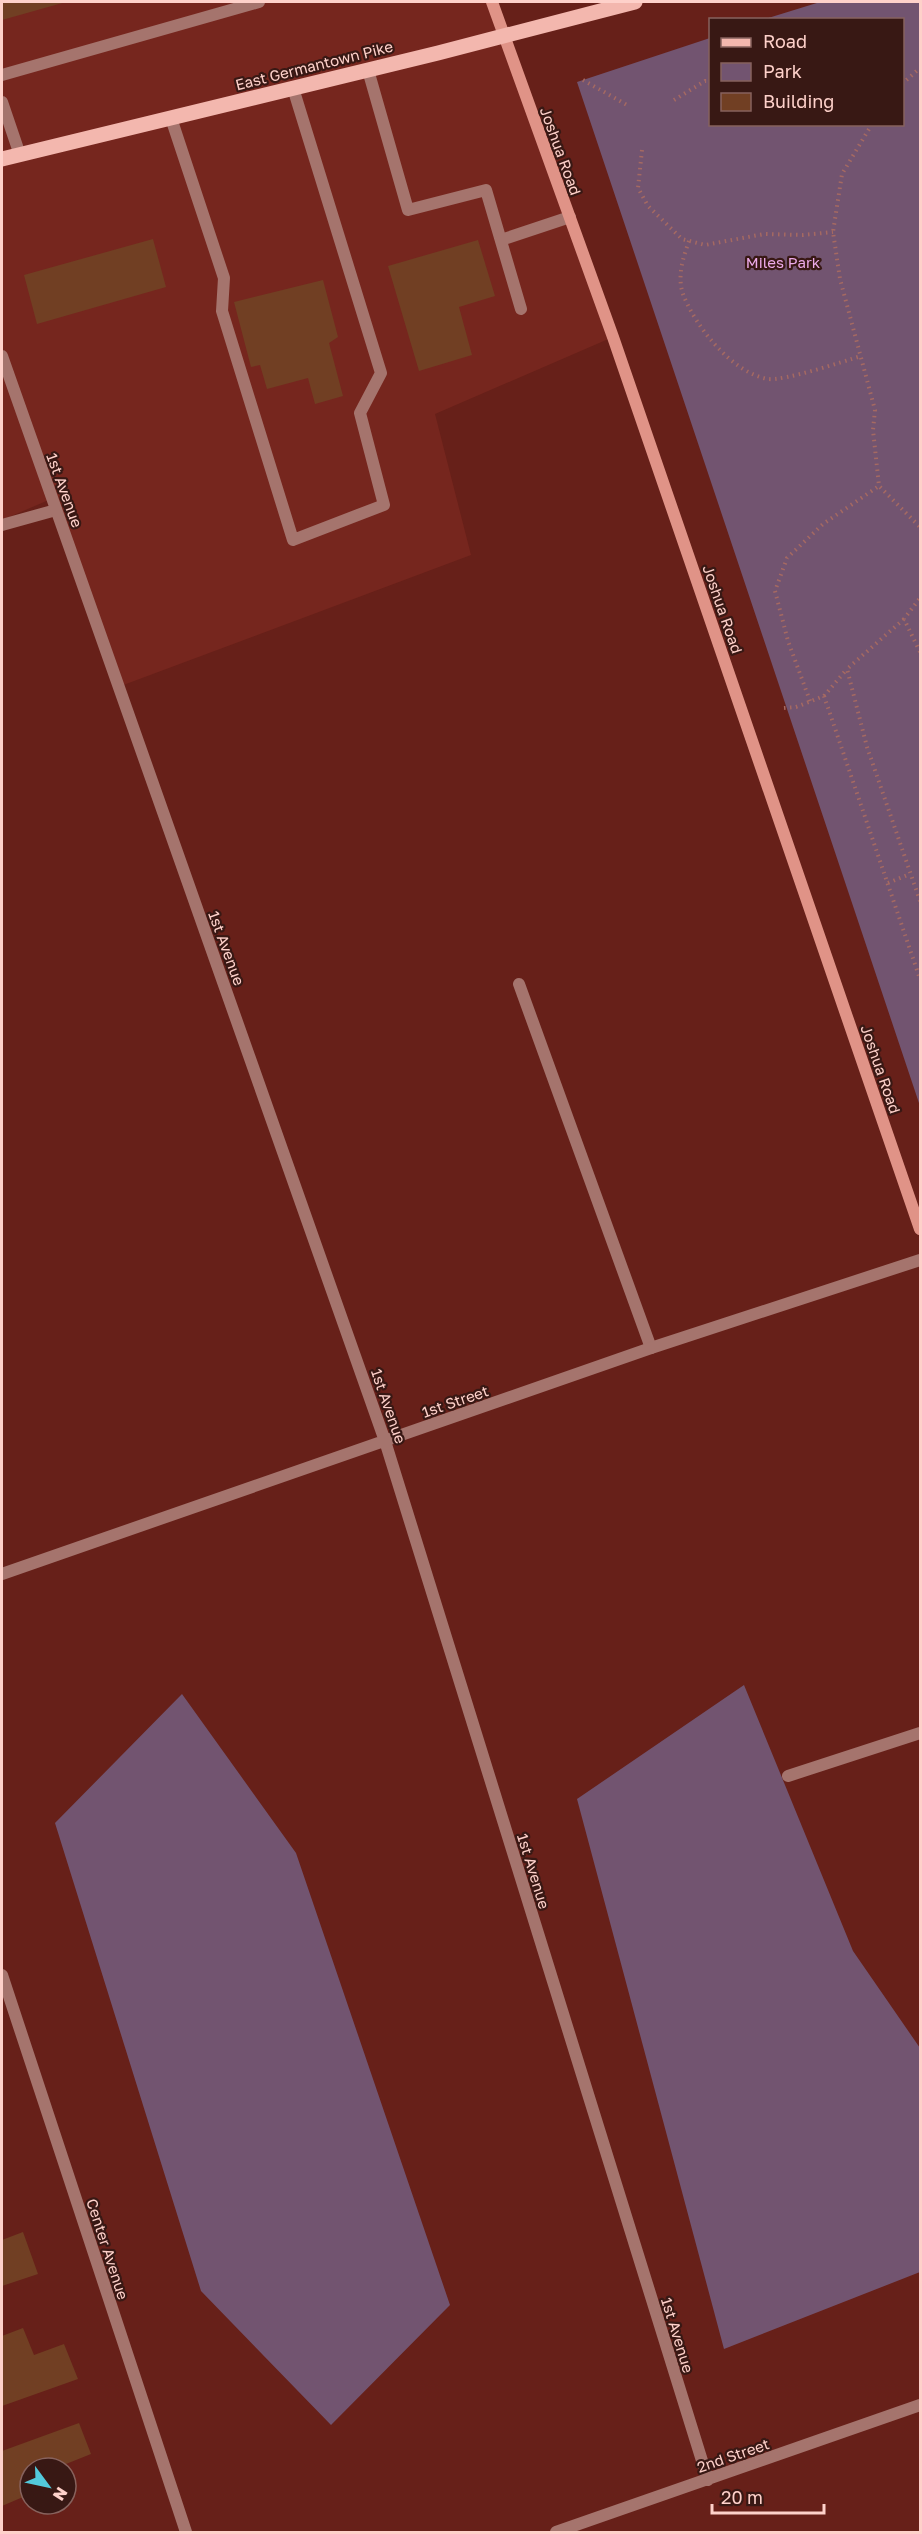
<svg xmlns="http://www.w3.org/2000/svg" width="922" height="2534" font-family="'Golos Text',sans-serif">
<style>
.built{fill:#76261e}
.green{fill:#725470}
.building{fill:#713f23}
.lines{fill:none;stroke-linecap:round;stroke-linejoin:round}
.path{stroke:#a56962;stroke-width:4;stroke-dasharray:1.5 4.5;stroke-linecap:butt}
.service{stroke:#a5746d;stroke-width:12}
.minor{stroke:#a5746d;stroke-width:12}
.secondary{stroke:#e09387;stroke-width:12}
.primary{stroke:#f3b7ae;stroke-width:15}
.labels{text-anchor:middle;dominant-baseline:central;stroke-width:4.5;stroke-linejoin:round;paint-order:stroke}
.street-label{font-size:15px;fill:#fed1ca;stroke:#381814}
.park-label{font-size:15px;fill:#ecaae8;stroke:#381814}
</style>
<rect width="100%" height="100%" fill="#672019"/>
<!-- built -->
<path class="built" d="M2,2H492L613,337L435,414L471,555L118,687L51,499L2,520Z"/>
<!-- green -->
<path class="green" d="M820,2H920V1106L577,82L710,38V124H902V20L765,19Z
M744,1685L853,1951L920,2048V2272L724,2349L577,1799Z
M182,1694L296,1853L450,2305L331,2425L201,2291L55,1823Z"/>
<!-- building -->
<path class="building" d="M2,2H66L2,20Z
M153,239L166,287L37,324L24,275Z
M478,240L495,296L459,307L472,355L419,371L388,266Z
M323,280L338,337L329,343L343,396L315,404L308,378L267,389L260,365L251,367L234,302Z
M23,2232L38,2274L2,2286V2240Z
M23,2328L34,2355L64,2344L78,2379L2,2406V2336Z
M79,2423L91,2454L56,2468H30V2494L2,2506V2451Z"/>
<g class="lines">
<!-- path -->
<path class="path" d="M583,80L627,105
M902,84L920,68
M674,100L705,81H710
M872,124L842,174L833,232L840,279L875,410L873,430L879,486L920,527
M642,150L638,188L648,206L682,239L705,245L764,234L803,235L833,232
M689,241C683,258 677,276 683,294C695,326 732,373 768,379C784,381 842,362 861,356
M904,619L847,669L867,747L920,901
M920,652L904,619L920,598
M824,696L847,669
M810,701L788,641L775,591L787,558L823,524L879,486
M784,708L796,707L824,696L920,979
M888,883L910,874"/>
<!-- service -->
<path class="service" d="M368,70L408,210L486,190L521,309
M2,75L259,2
M2,102L20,155
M171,118L224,278L222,311L293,540L384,505L360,413L381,373L293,88
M501,240L570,217
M2,525L56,510
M519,984L651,1348
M788,1776L920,1733"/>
<!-- minor -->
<path class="minor" d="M2,356L385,1441L708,2480
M2,1574L651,1348L920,1260
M2,1975L186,2532
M556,2532L920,2405"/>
<!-- secondary -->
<path class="secondary" d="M492,2L613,337L920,1229"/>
<!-- primary -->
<path class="primary" d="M2,159L438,53L635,2"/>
</g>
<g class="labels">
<!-- street labels -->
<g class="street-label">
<text transform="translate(314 65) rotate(-14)">East Germantown Pike</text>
<text transform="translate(561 151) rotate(70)">Joshua Road</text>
<text transform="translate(65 490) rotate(70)">1st Avenue</text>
<text transform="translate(723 609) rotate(71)">Joshua Road</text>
<text transform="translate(227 948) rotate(70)">1st Avenue</text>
<text transform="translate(881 1069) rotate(71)">Joshua Road</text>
<text transform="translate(455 1401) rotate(-19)">1st Street</text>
<text transform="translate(389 1406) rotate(71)">1st Avenue</text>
<text transform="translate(534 1871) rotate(73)">1st Avenue</text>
<text transform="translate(108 2249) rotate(72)">Center Avenue</text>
<text transform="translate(678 2335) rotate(73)">1st Avenue</text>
<text transform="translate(733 2455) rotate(-19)">2nd Street</text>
</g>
<!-- park labels -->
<g class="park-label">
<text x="783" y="262">Miles Park</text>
</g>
</g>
<!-- border -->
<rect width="922" height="2534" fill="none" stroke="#fed1ca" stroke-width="6"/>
<!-- legend -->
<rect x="709" y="18" width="195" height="108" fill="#381814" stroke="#87625d" stroke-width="1.5"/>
<rect x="721" y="38" width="30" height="9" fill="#f3b7ae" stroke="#87625d" stroke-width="1.5"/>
<text x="763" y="48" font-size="18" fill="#fed1ca">Road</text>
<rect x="721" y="63" width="30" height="18" fill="#725470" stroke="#87625d" stroke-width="1.5"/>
<text x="763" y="78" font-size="18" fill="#fed1ca">Park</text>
<rect x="721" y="93" width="30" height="18" fill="#713f23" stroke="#87625d" stroke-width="1.5"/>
<text x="763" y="108" font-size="18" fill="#fed1ca">Building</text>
<!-- north arrow -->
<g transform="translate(48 2486) rotate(123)"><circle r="28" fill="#381814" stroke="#87625d" stroke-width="1.5"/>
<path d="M0-4.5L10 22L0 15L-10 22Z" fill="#53cadc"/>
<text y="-9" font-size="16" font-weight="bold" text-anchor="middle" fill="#fed1ca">N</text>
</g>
<!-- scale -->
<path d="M712 2504v9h112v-9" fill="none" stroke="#fed1ca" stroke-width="3"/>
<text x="721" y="2504" font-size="18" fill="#fed1ca" stroke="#381814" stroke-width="4.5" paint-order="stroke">20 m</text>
</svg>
